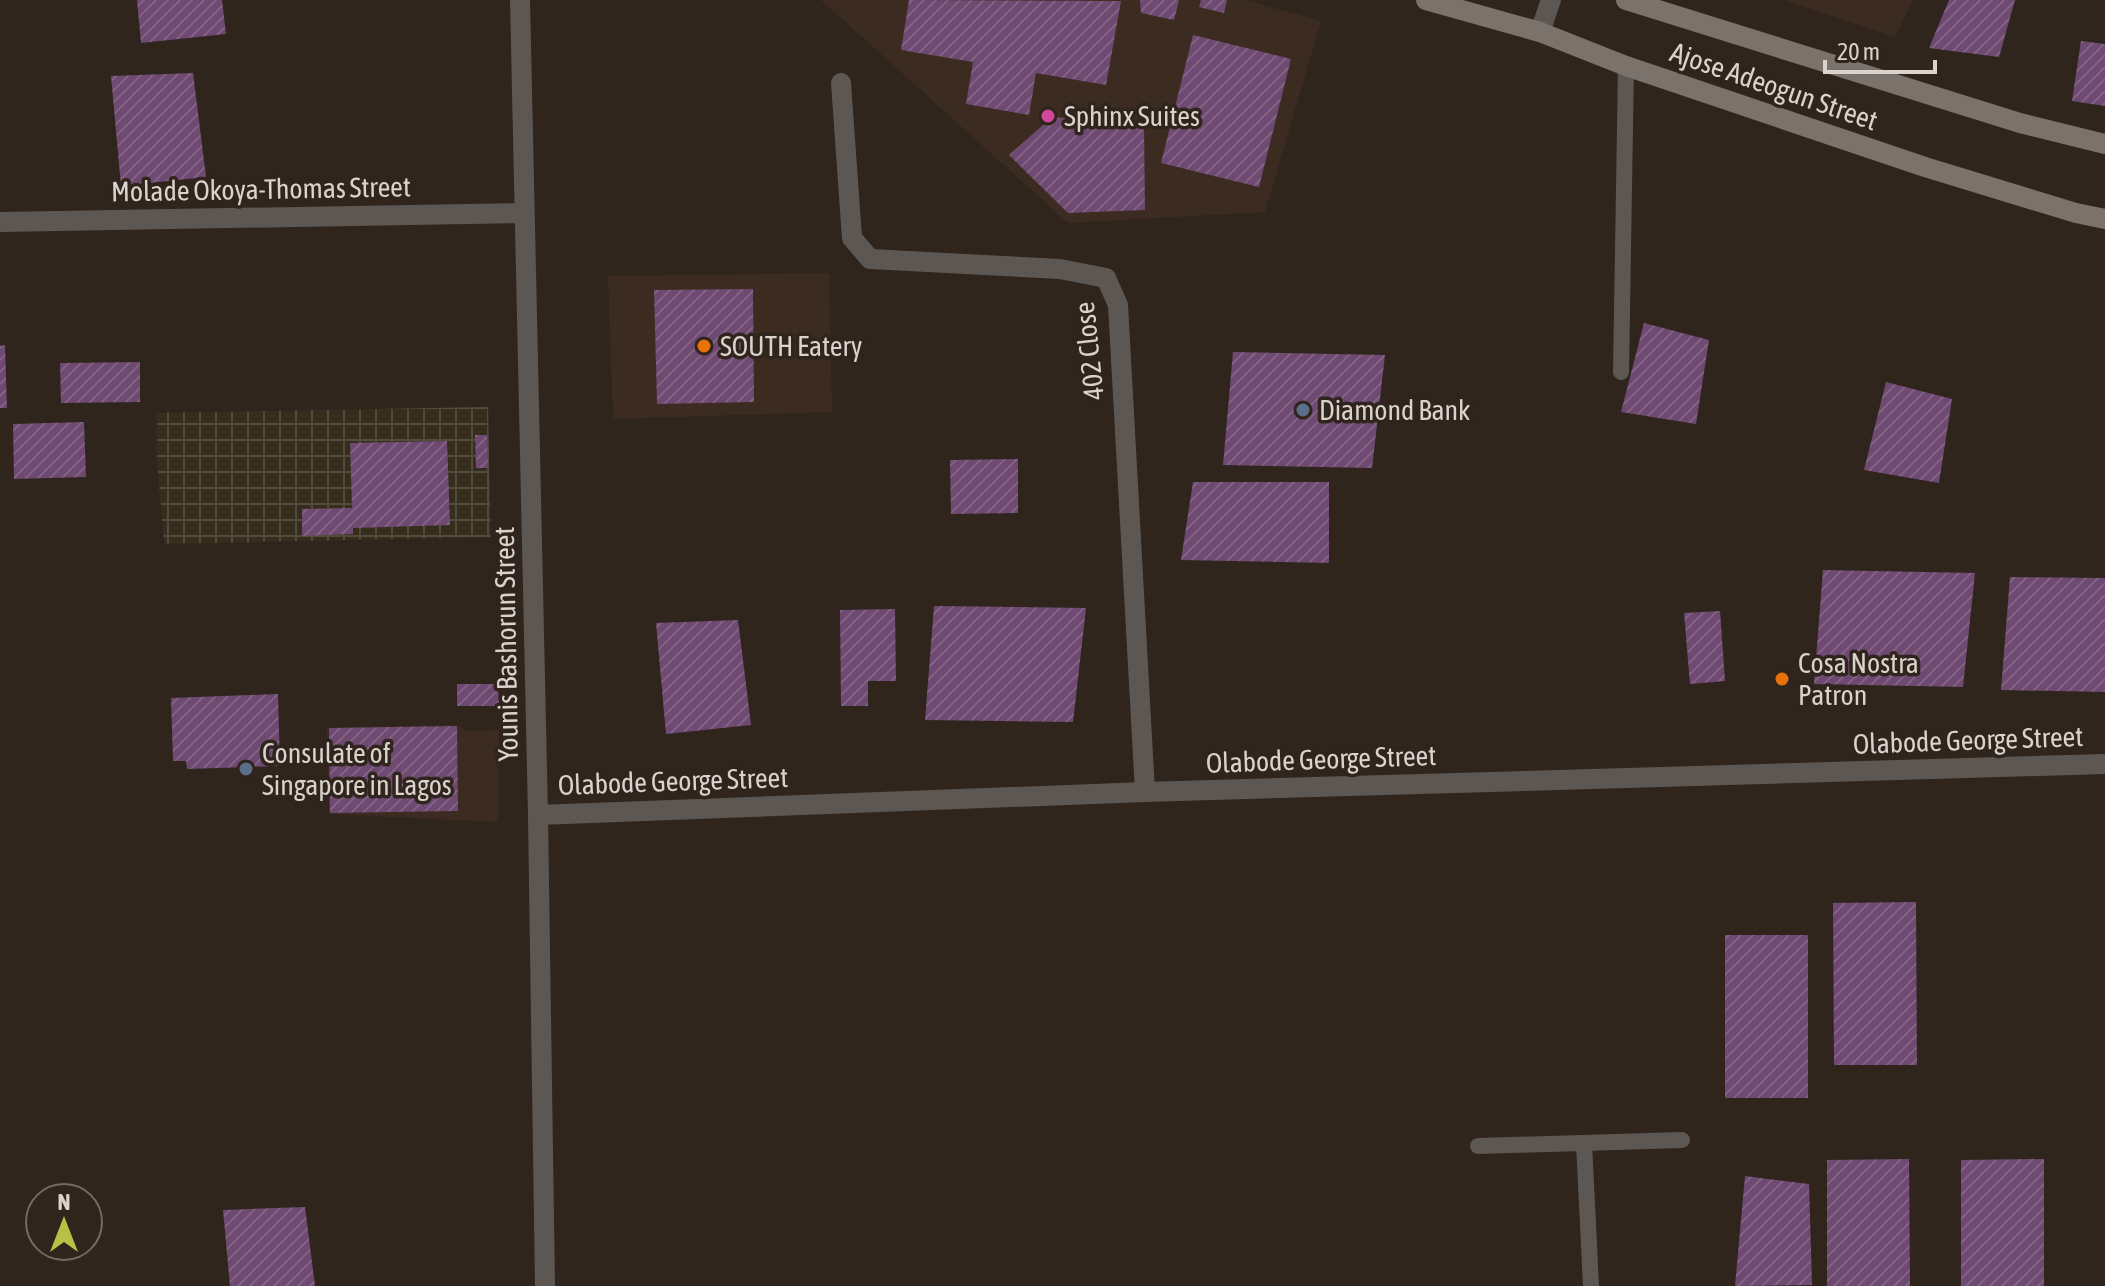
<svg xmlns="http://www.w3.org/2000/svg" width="2105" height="1286" font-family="'Asap Condensed',sans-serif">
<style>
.built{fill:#3c2b20}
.industrial{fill:url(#industrial-grid)}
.building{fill:url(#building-hatch)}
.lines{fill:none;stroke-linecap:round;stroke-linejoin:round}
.lane{stroke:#5d5753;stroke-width:16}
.street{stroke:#5d5753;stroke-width:20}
.secondary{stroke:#7a726b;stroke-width:20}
.hotel-dot{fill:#d1479c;stroke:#30251d;stroke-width:3}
.food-dot{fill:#e8710a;stroke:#30251d;stroke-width:3}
.service-dot{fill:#5c6f8a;stroke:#30251d;stroke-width:3}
.labels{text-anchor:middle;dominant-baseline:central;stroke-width:7;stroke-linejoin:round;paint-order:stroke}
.street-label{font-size:28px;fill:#dad2cd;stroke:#30251d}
.poi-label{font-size:28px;fill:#dad2cd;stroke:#30251d;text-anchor:start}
</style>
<defs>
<pattern id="industrial-grid" width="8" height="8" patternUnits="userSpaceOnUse" patternTransform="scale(2)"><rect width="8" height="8" fill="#372d1d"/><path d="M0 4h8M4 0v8" fill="none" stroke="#534b3d"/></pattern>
<pattern id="building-hatch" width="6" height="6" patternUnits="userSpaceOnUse" patternTransform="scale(2)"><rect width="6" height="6" fill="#6e4971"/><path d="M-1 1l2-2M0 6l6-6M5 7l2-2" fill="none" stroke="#826284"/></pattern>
</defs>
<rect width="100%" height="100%" fill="#30251d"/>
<!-- built -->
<path class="built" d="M821,0H1246L1321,21L1265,212L1068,223Z
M1784,0H1913L1895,37Z
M829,273L832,412L613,419L608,276Z
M457,725L468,731L499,730L498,822L329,814L327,728Z"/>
<!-- industrial -->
<path class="industrial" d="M488,407L491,537L164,544L157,459V413Z"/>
<!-- building -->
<path class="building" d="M137,0H222L226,34L141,43Z
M909,0L1121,1L1106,85L1036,73L1029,115L966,104L973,62L901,50Z
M1140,0H1179L1174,20L1141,13Z
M1201,0H1227L1224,13L1199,7Z
M1949,0H2015L1999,57L1929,48Z
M1193,35L1291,59L1259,187L1161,163Z
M2081,41L2105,44V106L2072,101Z
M193,73L206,177L121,186L111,76Z
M1052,117L1144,124L1145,210L1068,213L1009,155Z
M753,289L754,402L657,404L654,290Z
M1644,323L1709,340L1696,424L1621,412Z
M5,345L7,408H0V346Z
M1233,352L1385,355L1372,468L1223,465Z
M140,362V402L61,403L60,363Z
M1886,382L1952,399L1939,483L1864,470Z
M84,422L86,477L14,479L13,424Z
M475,435H487L488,468H476Z
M447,441L450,525L353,528V534L302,536V509L352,508L350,443Z
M1018,459V513L951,514L950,460Z
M1193,482H1329V563L1181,560Z
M1823,570L1975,573L1963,687L1814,684Z
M2010,577L2105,578V692L2001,690Z
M934,606L1086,608L1073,722L925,720Z
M895,609L896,681H868V706H841L840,610Z
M1720,611L1725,681L1690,684L1684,613Z
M738,620L751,725L666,734L656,623Z
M457,684H498L499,706H457Z
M278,694L280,766L187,769L186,761H173L171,698Z
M457,726L458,811L330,813L329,728Z
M1916,902L1917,1065H1834L1833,903Z
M1725,935H1808V1098H1725Z
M1909,1159L1910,1286H1827V1160Z
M2044,1159V1286H1961V1160Z
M1745,1176L1809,1184L1812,1285L1735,1286Z
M305,1207L315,1286H230L223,1210Z"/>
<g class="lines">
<!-- lane -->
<path class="lane" d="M1621,372L1626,66
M1584,1143L1591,1286
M1478,1146L1682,1140"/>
<!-- street -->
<path class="street" d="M520,0L538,815L545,1286
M1540,32L1551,0
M841,83L852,238L870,259L1060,269L1106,278L1118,305L1145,792
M0,222L523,213
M538,815L1145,792L2105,764"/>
<!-- secondary -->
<path class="secondary" d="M1426,0L1540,32L1626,66L1925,167L2076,213L2105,219
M1626,0L2020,123L2105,144"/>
</g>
<!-- markers -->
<circle class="hotel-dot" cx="1048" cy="116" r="8"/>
<g class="food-dot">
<circle cx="704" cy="346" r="8"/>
<circle cx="1782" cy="679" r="8"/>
</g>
<g class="service-dot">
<circle cx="1303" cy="410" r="8"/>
<circle cx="246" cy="769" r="8"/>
</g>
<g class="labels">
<!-- street labels -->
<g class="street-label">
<text transform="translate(1774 86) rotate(19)">Ajose Adeogun Street</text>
<text transform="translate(261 189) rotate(-1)">Molade Okoya-Thomas Street</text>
<text transform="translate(1089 351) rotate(-96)">402 Close</text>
<text transform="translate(506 644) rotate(-91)">Younis Bashorun Street</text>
<text transform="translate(1968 740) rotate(-2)">Olabode George Street</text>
<text transform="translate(1321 759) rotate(-2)">Olabode George Street</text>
<text transform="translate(673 781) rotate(-2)">Olabode George Street</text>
</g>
<!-- poi labels -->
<g class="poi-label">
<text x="1064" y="116">Sphinx Suites</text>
<text x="720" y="346">SOUTH Eatery</text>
<text x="1319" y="410">Diamond Bank</text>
<text x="1798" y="663">Cosa Nostra<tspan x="1798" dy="32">Patron</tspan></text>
<text x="262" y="753">Consulate of<tspan x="262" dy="32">Singapore in Lagos</tspan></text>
</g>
</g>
<!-- north arrow -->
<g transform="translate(64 1222)"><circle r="38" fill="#30251d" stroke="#746a63" stroke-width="2"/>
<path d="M0-6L14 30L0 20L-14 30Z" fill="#b9c046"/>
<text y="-12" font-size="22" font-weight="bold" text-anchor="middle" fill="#dad2cd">N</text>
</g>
<!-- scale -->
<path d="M1825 60v12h110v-12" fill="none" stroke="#dad2cd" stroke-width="4"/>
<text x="1837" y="60" font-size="24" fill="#dad2cd" stroke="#30251d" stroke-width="6" paint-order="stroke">20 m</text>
</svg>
